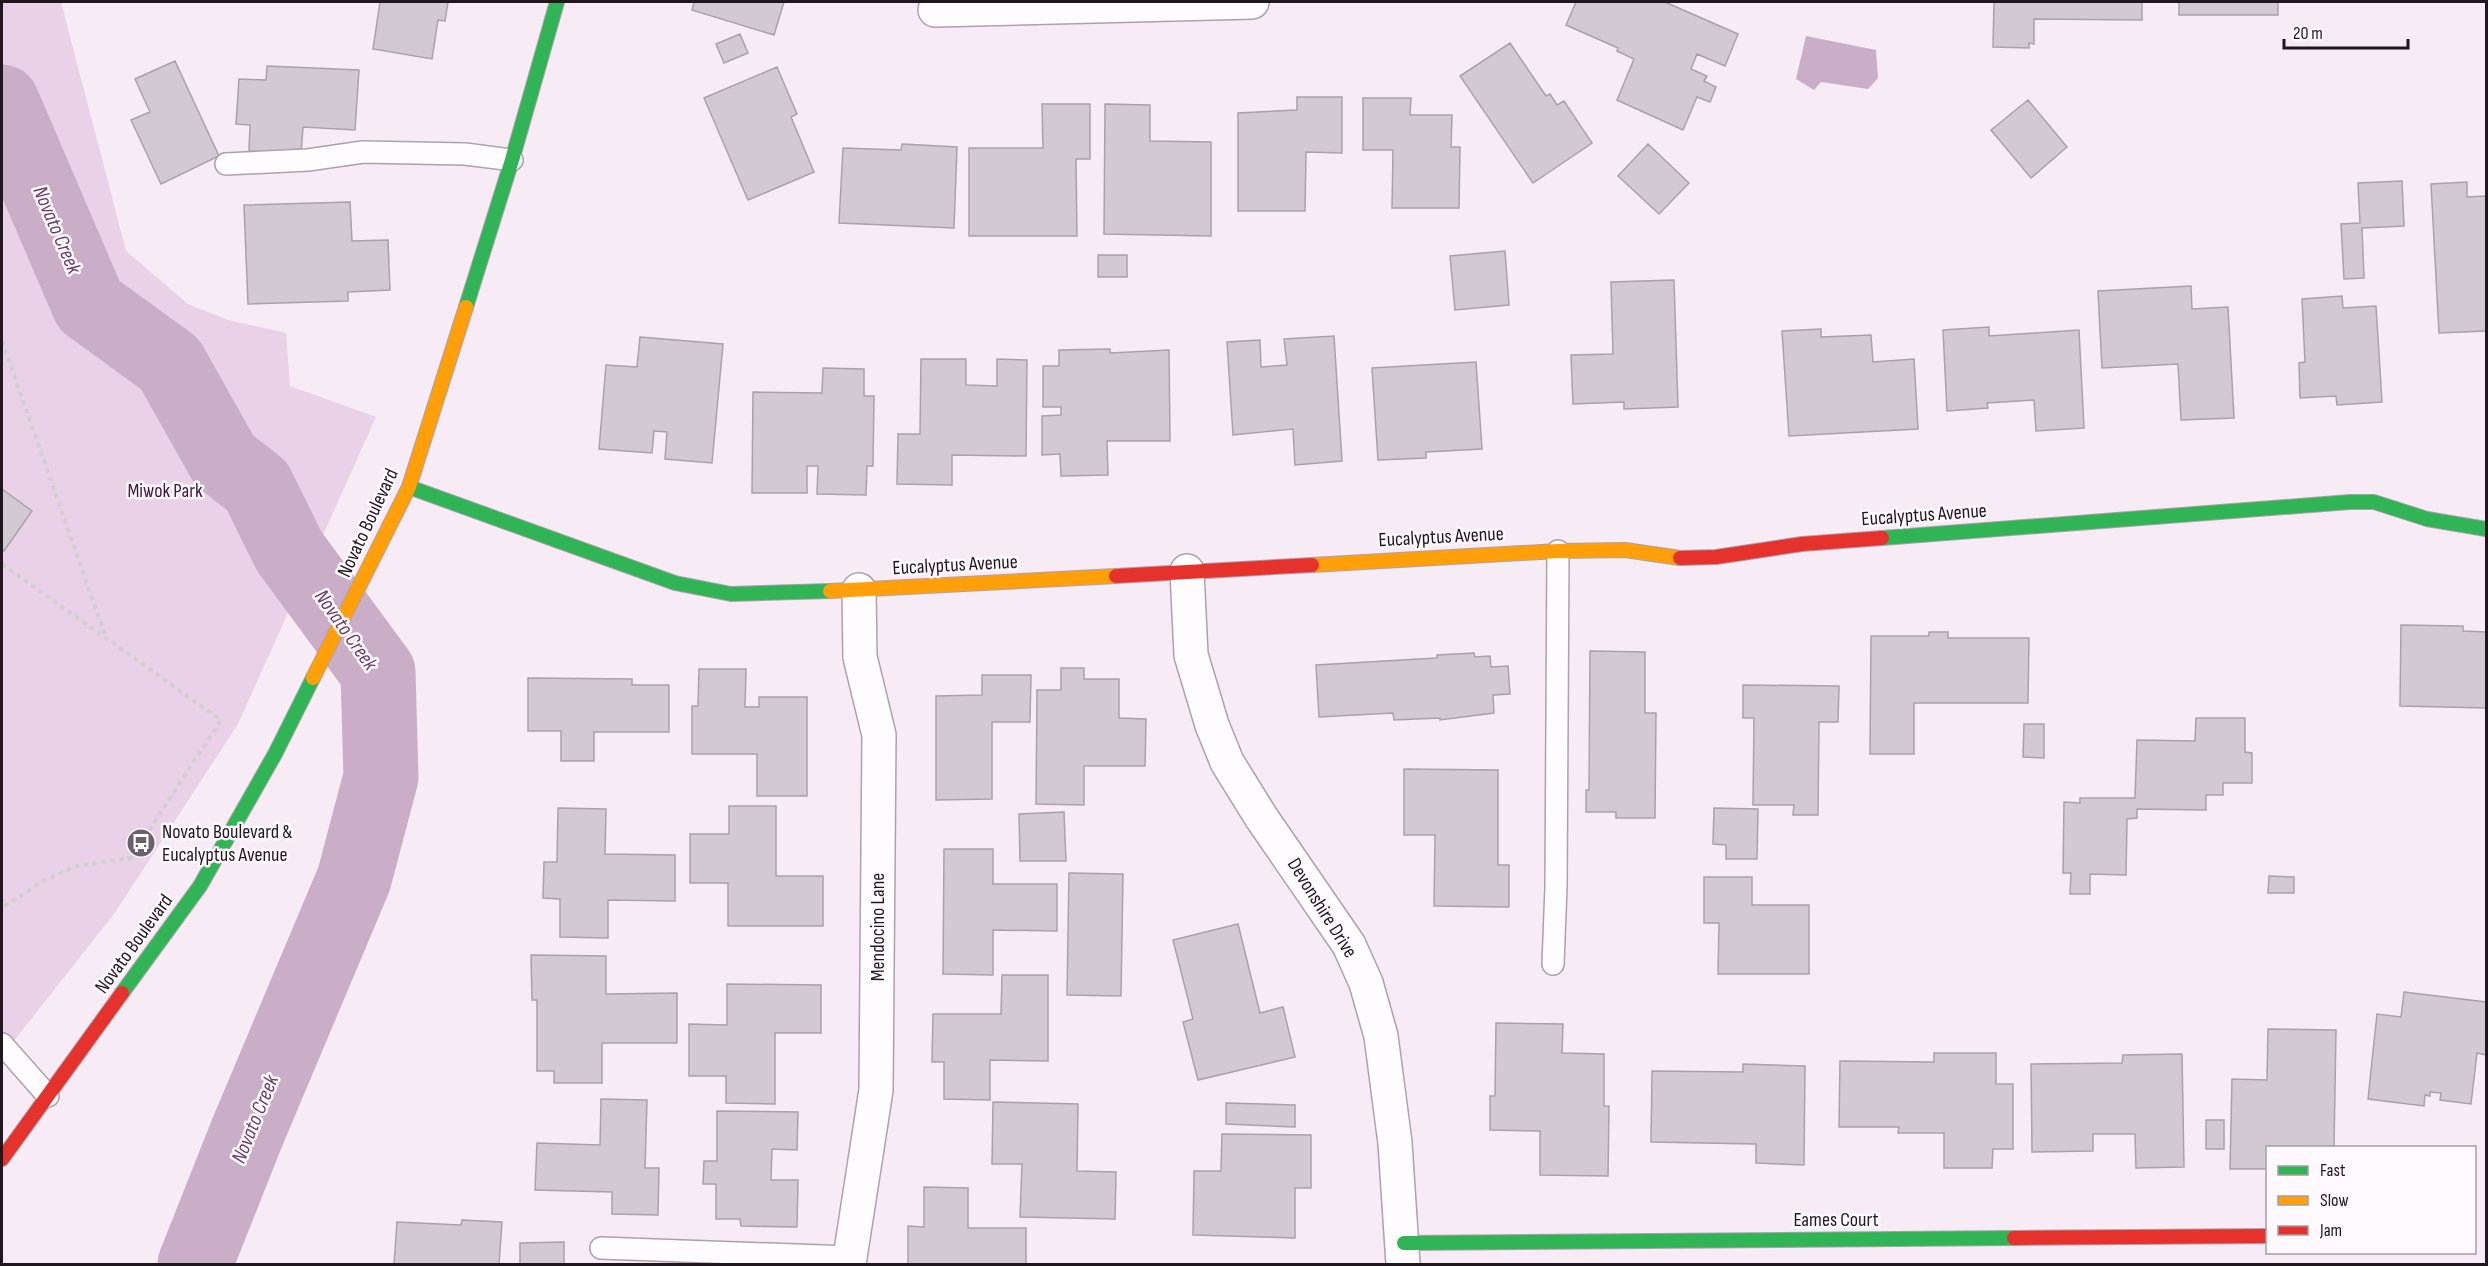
<svg xmlns="http://www.w3.org/2000/svg" width="2488" height="1266" font-family="'Sofia Sans Condensed',sans-serif">
<style>
.green{fill:#e9d1e7}
.water{fill:#caadc6}
.lines{fill:none;stroke-linecap:round;stroke-linejoin:round}
.river{stroke:#caadc6;stroke-width:75}
.building{fill:#d3c9d2;stroke:#aba1aa;stroke-width:1.5}
.lane-casing{stroke:#aca2ab;stroke-width:24}
.street-casing{stroke:#aca2ab;stroke-width:36}
.fast-casing{stroke:#aca2ab;stroke-width:16}
.slow-casing{stroke:#aca2ab;stroke-width:16}
.jam-casing{stroke:#aca2ab;stroke-width:16}
.path{stroke:#d2cfd2;stroke-width:4;stroke-dasharray:4.5 4.5;stroke-linecap:butt}
.lane{stroke:#fefcfe;stroke-width:21}
.street{stroke:#fefcfe;stroke-width:33}
.fast{stroke:#30b455;stroke-width:14}
.slow{stroke:#ff9f0a;stroke-width:14}
.jam{stroke:#e5322d;stroke-width:14}
.labels{text-anchor:middle;dominant-baseline:central;stroke-width:5;stroke-linejoin:round;paint-order:stroke}
.park-label{font-size:20px;fill:#41153f;stroke:#fef9fd}
.street-label{font-size:20px;fill:#20171f;stroke:#fef9fd}
.poi-label{font-size:20px;fill:#20171f;stroke:#fef9fd;text-anchor:start}
.water-label{font-size:21px;font-style:italic;fill:#6b3d68;stroke:#fef9fd}
</style>
<rect width="100%" height="100%" fill="#f7ebf6"/>
<!-- green -->
<path class="green" d="M2,2H61L126,251L188,304L228,320L286,333L290,386L376,417L238,724L114,914L2,1056Z"/>
<!-- water -->
<path class="water" d="M1806,36L1876,50L1878,78L1868,89L1821,82L1814,90L1796,79Z"/>
<g class="lines">
<!-- river -->
<path class="river" d="M2,102L89,305L170,364L224,460L257,486L289,551L378,672L381,777L354,879L247,1133L195,1264"/>
</g>
<!-- building -->
<path class="building" d="M380,2H448L445,21L438,20L432,59L373,49Z
M694,2H784L774,35L692,10Z
M1576,2H1665L1738,34L1725,66L1697,54L1691,69L1707,76L1704,81L1716,87L1710,102L1697,97L1683,130L1617,100L1634,59L1617,51L1618,48L1566,25Z
M1994,2H2142V20L2034,19V44L2029,43V48L1993,47Z
M2179,2H2278V15H2179Z
M740,34L748,53L724,63L716,44Z
M1510,43L1546,96L1550,94L1557,105L1564,101L1592,143L1533,183L1460,76Z
M175,61L219,156L161,184L131,120L150,112L135,79Z
M267,66L359,70L355,130L303,127L301,154L249,151L250,125L236,124L239,79L266,80Z
M777,67L797,114L791,117L814,172L748,200L704,98Z
M1297,97H1342V153L1306,152L1305,211H1238V113L1297,110Z
M1363,98H1411L1410,115H1452L1451,147H1460L1459,208H1392L1393,150H1363Z
M2028,100L2067,147L2031,178L1991,130Z
M1042,104H1090V159H1076L1077,236H969V148H1043Z
M1105,104L1150,105V141L1211,142V236L1104,234Z
M902,144L957,147L954,228L839,223L843,148L901,150Z
M1648,144L1689,183L1659,214L1618,176Z
M2402,181L2404,226L2362,228L2364,278L2344,279L2341,224L2360,223L2358,183Z
M2467,182V197L2486,196V331L2439,333L2431,184Z
M350,202L352,241L388,240L390,290L348,292V301L248,304L244,205Z
M1505,251L1509,305L1455,310L1450,256Z
M1098,255H1127V277H1098Z
M1674,280L1678,407L1624,409V402L1573,404L1571,355L1613,354L1611,282Z
M2191,286L2192,309L2228,307L2234,418L2181,420L2178,364L2102,368L2098,291Z
M2342,296L2343,308L2376,306L2382,402L2337,405L2336,396L2300,398L2299,363L2305,362L2302,299Z
M1989,327V336L2079,330L2084,428L2036,431L2034,400L1987,403L1988,408L1947,411L1943,330Z
M1821,329V337L1871,335L1873,362L1914,359L1918,429L1789,436L1782,331Z
M1334,336L1342,461L1295,465L1293,429L1233,435L1227,342L1260,340L1261,367L1287,365L1284,339Z
M640,337L723,344L712,463L665,459L667,432L654,431L652,453L599,449L606,365L637,367Z
M1110,349V353L1169,350L1170,441H1107L1108,475L1061,476L1060,454L1042,455V416L1061,415V407H1043V366H1059V350Z
M921,359H966V385L997,386V359L1027,360L1026,456L952,455V485L897,484L898,434H920Z
M1476,362L1482,449L1426,452V458L1378,460L1372,368Z
M823,368L864,369V396H874L873,466H867L866,495L817,494L818,466H807V493H752L753,392L822,393Z
M2,489L32,511L4,551L2,549Z
M2401,625L2463,626V631L2486,632V708L2400,706Z
M1929,632H1948V638H2029L2028,703H1914V754H1870L1871,636H1929Z
M1590,651L1645,652V713H1656L1655,818H1616V812H1586V790H1589Z
M1474,653L1475,657L1490,656L1491,667L1508,666L1510,694L1493,695L1494,713L1440,720V718L1394,720L1393,713L1319,717L1316,665L1437,658V655Z
M1061,668H1084V679H1119V718L1146,719L1145,766H1084V805L1036,804L1037,690H1061Z
M699,669H746L745,707H759V697H807V796H757V754H692V706H698Z
M982,675H1031L1030,722H992V799L936,800V696L982,695Z
M528,678L632,679V685H669V732H594V761H561V731H528Z
M1743,685L1839,686L1838,722H1819L1818,815H1793L1794,805H1753L1754,718H1743Z
M2196,718H2245V752L2252,753V783H2223V795H2206V810L2137,809V818L2127,819L2126,875L2090,874V894H2070L2071,873H2063L2064,802L2080,803V798H2135L2137,740L2195,741Z
M2024,724H2044V758L2023,757Z
M1404,769L1498,770V865H1509V907L1434,906L1435,835H1404Z
M729,806H776V876H823V926H728V883H690V834H729Z
M558,808L606,809L605,854L675,855V901L608,900V938L560,937V899L543,898L544,862H557Z
M1714,808L1758,809L1757,859H1726V845L1713,844Z
M1064,812L1066,861H1020L1019,814Z
M944,849H993V884H1057V931L993,930V975L943,974Z
M1069,873L1123,874L1121,996L1067,995Z
M2269,876L2294,877V893H2268Z
M1704,877H1752V905H1809V974H1718L1719,923H1704Z
M1238,924L1260,1013L1283,1007L1295,1057L1198,1080L1183,1022L1193,1019L1173,940Z
M531,955L606,956V994L677,993V1043H602V1083H554V1071H537V1000H532Z
M1002,975H1048V1061L990,1060V1100L944,1099V1062H932L933,1014H1001Z
M727,984L821,985V1033H775V1104L726,1103V1076H689V1024L727,1025Z
M2404,992L2486,1002V1055L2477,1053L2471,1104L2440,1100L2441,1093L2430,1092V1096L2425,1095L2424,1106L2368,1099L2377,1014L2401,1017Z
M1496,1023L1563,1024L1562,1053L1604,1054V1106H1609L1608,1176L1540,1175V1131L1490,1130V1096H1495Z
M2268,1029L2336,1030L2334,1148H2268V1169H2230L2232,1079L2267,1080Z
M1934,1053H1996V1084H2013V1149H1993L1992,1168H1944V1133H1898L1899,1127H1839L1840,1061L1934,1062Z
M2182,1054L2184,1167L2136,1168L2135,1134H2093V1151L2032,1152L2031,1064L2122,1063L2123,1055Z
M1743,1064L1805,1066L1804,1165L1756,1163V1144L1651,1142L1652,1071L1743,1072Z
M601,1099L647,1100L645,1168H659L658,1215L612,1214V1192L535,1190L537,1143L600,1145Z
M993,1102L1078,1104L1077,1171L1116,1172L1115,1219L1020,1217L1022,1164H992Z
M1226,1103L1295,1105V1127L1226,1124Z
M717,1111L798,1112L797,1150L772,1149L771,1180H798L797,1227L741,1226L740,1219H716V1184H703L704,1161H717Z
M2206,1120H2224V1149H2206Z
M1222,1134L1311,1135V1188H1295V1238L1193,1235L1194,1171H1221Z
M924,1187L968,1188V1228H1026V1264H908V1226L924,1227Z
M462,1220L502,1222L499,1264H394L397,1222L461,1225Z
M564,1242V1264H520V1243Z"/>
<g class="lines">
<!-- lane casing -->
<g class="lane-casing">
<path id="lane" d="M226,164L308,160L363,152L465,154L512,160
M1553,964L1556,887L1558,551
M2,1044L48,1096
M601,1248L850,1257"/>
</g>
<!-- street casing -->
<g class="street-casing">
<path id="street" d="M935,10L1252,2
M1187,571L1191,655L1212,725L1227,762L1261,817L1349,945L1366,983L1381,1036L1395,1143L1403,1264
M849,1264L876,1090L879,735L860,657L859,590"/>
</g>
<!-- fast casing -->
<g class="fast-casing">
<path id="fast" d="M466,307L512,160L557,2
M409,487L675,583L731,594L830,591
M1882,538L2350,502H2374L2427,519L2486,529
M122,993L200,886L275,754L313,678
M1404,1243L2014,1238"/>
</g>
<!-- slow casing -->
<g class="slow-casing">
<path id="slow" d="M1312,565L1558,551L1625,550L1680,558
M830,591L1116,576
M313,678L409,487L466,307"/>
</g>
<!-- jam casing -->
<g class="jam-casing">
<path id="jam" d="M1680,558L1716,557L1802,544L1882,538
M1116,576L1312,565
M2,1159L122,993
M2014,1238L2268,1236"/>
</g>
<!-- path -->
<path class="path" d="M2,341L106,638
M2,564L221,720L131,858L76,866L41,882L2,908"/>
<!-- lane -->
<use href="#lane" class="lane"/>
<!-- street -->
<use href="#street" class="street"/>
<!-- fast -->
<use href="#fast" class="fast"/>
<!-- slow -->
<use href="#slow" class="slow"/>
<!-- jam -->
<use href="#jam" class="jam"/>
</g>
<!-- icons -->
<defs>
<g id="bus-disc" transform="scale(1.5)"><circle r="9.5" fill="#6b616a" stroke="#fef9fd"/><path d="M-5-6H5V4H4V6H2V4H-2V6H-4V4H-5ZM-3.5-4V0h7V-4ZM-3.5 1.2v1.5H-2V1.2ZM2 1.2v1.5H3.5V1.2Z" fill="#fff"/></g>
</defs>
<g fill-rule="evenodd">
<use href="#bus-disc" x="141" y="843"/>
</g>
<g class="labels">
<!-- park labels -->
<g class="park-label">
<text x="165" y="491">Miwok Park</text>
</g>
<!-- street labels -->
<g class="street-label">
<text transform="translate(1924 515) rotate(-4)">Eucalyptus Avenue</text>
<text transform="translate(368 523) rotate(-65)">Novato Boulevard</text>
<text transform="translate(1441 537) rotate(-3)">Eucalyptus Avenue</text>
<text transform="translate(955 565) rotate(-3)">Eucalyptus Avenue</text>
<text transform="translate(1322 908) rotate(58)">Devonshire Drive</text>
<text transform="translate(878 927) rotate(-90)">Mendocino Lane</text>
<text transform="translate(134 944) rotate(-54)">Novato Boulevard</text>
<text x="1836" y="1220">Eames Court</text>
</g>
<!-- poi labels -->
<g class="poi-label">
<text x="162" y="832">Novato Boulevard &amp;<tspan x="162" dy="23">Eucalyptus Avenue</tspan></text>
</g>
<!-- water labels -->
<g class="water-label">
<text transform="translate(57 230) rotate(67)">Novato Creek</text>
<text transform="translate(346 630) rotate(55)">Novato Creek</text>
<text transform="translate(255 1119) rotate(-68)">Novato Creek</text>
</g>
</g>
<!-- border -->
<rect width="2488" height="1266" fill="none" stroke="#20171f" stroke-width="6"/>
<!-- legend -->
<rect x="2266" y="1146" width="210" height="108" fill="#fef9fd" stroke="#a59fa4" stroke-width="1.5"/>
<rect x="2278" y="1166" width="30" height="9" fill="#30b455" stroke="#a59fa4" stroke-width="1.5"/>
<text x="2320" y="1176" font-size="18" fill="#20171f">Fast</text>
<rect x="2278" y="1196" width="30" height="9" fill="#ff9f0a" stroke="#a59fa4" stroke-width="1.5"/>
<text x="2320" y="1206" font-size="18" fill="#20171f">Slow</text>
<rect x="2278" y="1226" width="30" height="9" fill="#e5322d" stroke="#a59fa4" stroke-width="1.5"/>
<text x="2320" y="1236" font-size="18" fill="#20171f">Jam</text>
<!-- scale -->
<path d="M2284 39v9h124v-9" fill="none" stroke="#20171f" stroke-width="3"/>
<text x="2293" y="39" font-size="18" fill="#20171f" stroke="#fef9fd" stroke-width="4.5" paint-order="stroke">20 m</text>
</svg>
